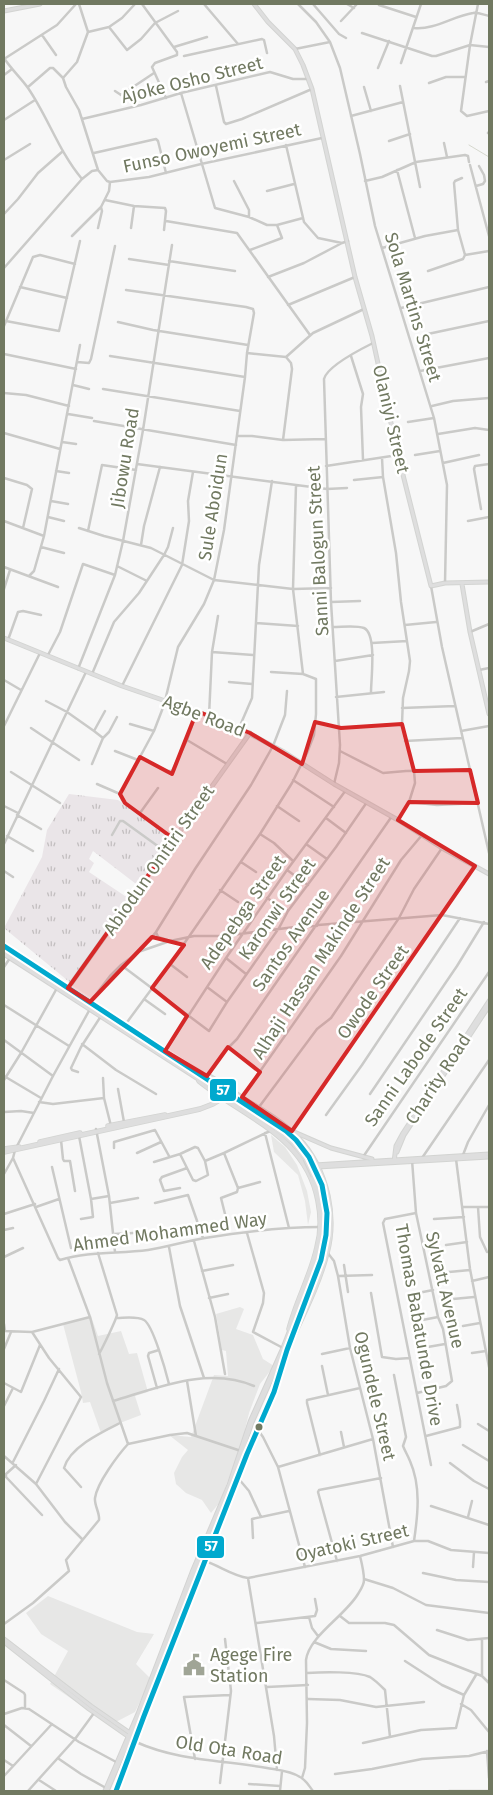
<svg xmlns="http://www.w3.org/2000/svg" width="493" height="1795" font-family="'Fira Sans',sans-serif">
<style>
.built{fill:#e7e7e6}
.grass{fill:url(#grass-tufts)}
.lines{fill:none;stroke-linecap:round;stroke-linejoin:round}
.stream{stroke:#d6d8ce;stroke-width:1}
.secondary-casing{stroke:#d3d4d2;stroke-width:5}
.primary-casing{stroke:#d3d4d2;stroke-width:5.5}
.highway-casing{stroke:#d3d3d2;stroke-width:7}
.street{stroke:#cacac8;stroke-width:2.5}
.secondary{stroke:#dedede;stroke-width:3}
.primary{stroke:#dedede;stroke-width:4}
.highway{stroke:#dedede;stroke-width:5}
.highway-bridge-casing{stroke:#d3d3d2;stroke-width:7;stroke-linecap:butt}
.highway-bridge{stroke:#dedede;stroke-width:5}
.bus-1-casing{stroke:#fff;stroke-width:9}
.bus-1{stroke:#00a9ce;stroke-width:5}
.marked{fill:#d62828;fill-opacity:0.2;stroke:#d62828;stroke-width:4;stroke-linejoin:round}
.bus-dot{fill:#717961;stroke:#fff;stroke-width:2}
.labels{text-anchor:middle;dominant-baseline:central;stroke-width:5;stroke-linejoin:round;paint-order:stroke}
.street-label{font-size:18px;fill:#717961;stroke:#fff}
.poi-label{font-size:18px;fill:#717961;stroke:#fff;text-anchor:start}
.line-badge{stroke:#fff;stroke-width:2}
.badge-label{font-size:14px;text-anchor:middle;font-weight:bold;fill:#fff}
</style>
<defs>
<pattern id="grass-tufts" width="24" height="20" patternUnits="userSpaceOnUse" patternTransform="scale(1.25)"><rect width="24" height="20" fill="#eae5e8"/><path d="M3 7l-1-3M5 7V3M7 7l1-3M15 17l-1-3M17 17v-4M19 17l1-3" fill="none" stroke="#c2bebf"/></pattern>
</defs>
<rect width="100%" height="100%" fill="#f7f7f7"/>
<!-- built -->
<path class="built" d="M271,1135L285,1147L297,1165L307,1191L311,1212L308,1225L305,1201L298,1175L274,1152Z
M240,1307L244,1309L236,1329L253,1335L263,1359L274,1366L260,1384L249,1413L242,1442L220,1502L211,1513L202,1500L186,1493L176,1484L174,1473L182,1457L188,1450L169,1435L191,1437L214,1375L228,1376L226,1351L222,1350L216,1314Z
M91,1316L98,1336L121,1331L129,1354L137,1353L148,1392L135,1396L141,1415L120,1423L101,1433L90,1402L83,1403L81,1392L63,1324Z
M48,1596L137,1632L154,1634L136,1664L151,1679L135,1712L112,1724H108L50,1684L68,1651L41,1634L26,1613Z"/>
<!-- grass -->
<path class="grass" d="M69,794L118,800L174,838L140,887L93,851L89,859L94,863L89,872L131,900L73,985L4,928L42,857L47,830Z"/>
<g class="lines">
<!-- stream -->
<path class="stream" d="M469,145L489,157"/>
<!-- secondary casing -->
<g class="secondary-casing">
<path id="secondary" d="M254,4L268,22L295,49L303,65L312,89L355,277L372,336L398,455L431,586L445,583L489,582
M4,11L40,4
M462,584L470,632L489,714
M4,638L122,686L209,716L239,728L284,752L334,784L398,820L442,848L489,874
M68,988L250,733
M292,1131L331,1148L372,1159
M397,1152L404,1135L489,1006
M394,1162L396,1146L403,1133L489,1001
M315,1165L489,1154
M318,1167L489,1157
M4,1639L91,1706L130,1733
M4,1642L89,1709L129,1737"/>
</g>
<!-- primary casing -->
<g class="primary-casing">
<path id="primary" d="M209,1076C221,1083 232,1091 244,1099C288,1125 316,1144 328,1196C332,1215 332,1234 327,1253C319,1285 302,1317 288,1348
M199,1081C245,1118 306,1136 318,1201C321,1216 321,1232 317,1247C311,1275 296,1301 289,1329
M108,1126L165,1115
M40,1142L80,1133
M4,1149L19,1147
M4,1152L200,1109L213,1104L223,1098"/>
</g>
<!-- highway casing -->
<g class="highway-casing">
<path id="highway" d="M4,946L276,1123L296,1140L309,1157
M4,953L273,1126L293,1142L306,1159
M318,1174L325,1196L327,1222
M311,1287L320,1262
M106,1791L139,1714L194,1570L230,1485L251,1422L284,1348L316,1265L320,1250L324,1223L321,1197L314,1176
M116,1791L144,1716L247,1454L274,1392L288,1347"/>
</g>
<!-- street -->
<path class="street" d="M142,4L177,52V55L155,63L152,67L166,98
M204,4L238,44
M298,4L316,22L330,42L340,68L360,154L375,226L434,418L447,485L445,583
M313,4L339,34L346,38
M347,4L354,8
M478,4L470,45L461,111L467,116L489,111
M379,5L416,17
M341,21L357,4
M109,27L127,50L141,39L155,23L178,11
M414,28C435,30 453,16 473,13C478,12 484,15 489,16
M88,32L109,27L122,18L135,4
M362,33L432,56H436L470,45L489,47
M42,35L56,55
M174,47L207,37
M295,49L330,42
M184,56L262,39L264,40L267,53
M4,58C11,69 21,78 28,88C48,117 59,152 82,179
M4,59L57,25L76,4
M401,63L421,4
M378,68L389,41
M4,75L12,69
M63,78L77,62L88,32L79,4
M486,82L489,81
M429,83L446,77H465
M216,86L224,122L226,124L242,119L312,89
M400,86L420,187
M28,87L50,68H53L63,78L66,87L79,110L98,170L107,181L110,182L149,177L201,164L322,138
M364,87L371,111
M115,91L121,95L154,73
M181,93L215,208L249,217L267,225H277L303,218
M351,116L403,102
M82,119L141,105L181,93L270,72L293,79H308
M4,120L35,100
M488,133L489,132
M389,141L410,134
M444,143L447,157
M286,145L304,222L318,238L342,243
M94,153L156,139L158,141L166,173
M4,160L30,144
M470,165L489,236
M397,170L415,238
M462,178L455,181L454,183L458,230L465,255
M234,181L249,210V217
M365,181L382,177L416,162L465,155L468,156L469,162
M476,186L483,184L485,181L484,175L479,166
M267,191L294,184
M105,200L134,206L165,208L166,211L164,230
M4,214L18,199L38,173L63,151
M166,221L237,233L310,335
M98,228L102,211L101,207L109,191L110,182
M131,228L134,206
M72,236L101,207
M382,248L425,236L458,230
M250,250L282,238L277,225
M129,259L169,265
M169,261L235,271
M4,268L82,179L92,171L98,170
M428,271L463,259L465,255L489,251
M268,277L304,263L342,243L348,241
M20,287L67,298
M126,290L246,307L253,309L254,313L247,353L245,377L224,530L214,580L204,604L178,647L164,705L154,731L120,794L122,800L125,803L174,839
M288,305L355,277
M401,308L489,287
M6,321L59,331L80,241
M118,322L153,330L248,345
M4,326L33,257L40,255L75,264
M423,335L489,321
M247,353L286,357L291,363L292,369L283,440
M4,354L76,369
M110,356L245,377
M351,356L363,394L361,407L363,460
M286,357L313,333L364,309
M77,362L89,363L91,359L115,246
M420,371L489,358
M73,385L89,389
M103,389L240,411
M4,393L26,395L69,406
M432,406L453,401L489,398
M68,414L92,418
M94,421L236,445
M408,422L434,418
M4,433L60,449
M438,434L475,428L489,430
M237,436H252L283,440L325,439
M62,442L76,444
M415,455L440,451
M382,458L383,477L396,553L401,602L410,661L409,671L403,698L402,724L414,771L415,783L409,802L398,820
M443,463L479,455
M137,464L327,489L347,488
M326,466L398,455
M56,471L69,473
M4,478L27,485L32,489L23,528
M354,480L383,477
M296,485L293,589L303,674
M51,501L68,504
M481,509L474,469L475,466L489,464
M48,517L64,521
M4,521L44,536
M468,521L489,517
M79,528L104,536L151,548L214,580L293,589L331,588
M88,531L102,465L136,470
M141,545L144,526L160,467
M41,547L64,553
M117,566L147,581
M4,567L58,587
M29,576L34,571L44,536L80,345
M431,586L442,647L489,853
M4,589L10,570
M331,602L360,601
M256,623L298,626
M405,625L436,622
M333,627C342,627 356,625 364,628C377,634 371,679 371,692
M470,632L489,624
M8,640L18,612L23,611L41,615
M372,643L407,641
M212,652L253,655
M48,655L60,632L83,564L115,575
M335,661L373,655
M78,669L115,575L123,541L143,430L172,245
M479,670L489,668
M92,674L114,622L139,593L164,555L168,547L173,528
M4,680L21,690
M229,682L252,684
M122,686L182,565L189,521L188,501L193,472
M336,697L384,692
M46,701L67,712L94,731L105,711
M402,708L455,706
M209,716L212,652L218,616
M315,722L341,728L402,724
M130,724L154,731
M4,726L40,653
M31,728L79,760
M239,728L252,698L259,565L272,481
M461,731L489,726
M103,738L109,732L117,717
M187,740L227,764
M405,741L462,738
M115,751L138,760
M340,751L383,773L406,771L470,770
M140,757L167,771H172L187,740L197,711
M92,764L103,738L94,731
M11,772L60,803
M293,780L334,807
M97,784L120,794
M334,784L339,763L340,745L331,602L324,379C327,366 361,349 373,343
M409,802L437,805L478,803
M4,806L18,813
M277,806L299,821
M140,813L158,788
M17,815L41,829
M326,818L346,833
M260,834L274,843L293,861
M112,835L120,821H123L166,852
M7,836L33,851
M4,844L86,672
M306,844L327,859
M241,862L256,872
M287,870L308,885
M4,871L13,877
M220,890L238,902
M267,898L288,911
M318,925L442,915L489,924
M156,932L158,937L170,941
M141,951L170,941L194,936H223L295,927L317,926
M226,958L246,974
M170,964L187,977
M121,965L209,1031L227,1002L279,928L288,911L336,847L367,802
M4,967L10,958
M207,987L227,1002
M144,999L165,1014
M90,1002L110,976L121,965L140,951L156,932L195,869L251,785L273,746L285,715L287,691
M4,1005L69,1046
M90,1009L53,1076L15,1150L13,1158L58,1258L60,1260C89,1251 119,1254 148,1250C167,1247 186,1241 205,1238C242,1232 282,1227 320,1227
M125,1025L170,964L260,834L292,783L307,753L314,735L316,714V679L303,674L271,672
M4,1040L53,1076
M82,1044L116,1070L156,1094
M229,1048L260,1072
M166,1050L226,958L287,870L346,790
M78,1072L72,1070L71,1068L81,1047L101,1016
M208,1075L226,1050L237,1039L392,816
M4,1076L41,1098
M103,1078L104,1098L111,1126
M4,1080L21,1053L57,988
M118,1089L124,1122
M370,1094L457,966L484,922
M242,1097L341,956L401,860L422,835
M39,1102L53,1104L104,1098
M259,1107L317,1029L331,1018L399,918L414,889L442,848
M4,1112L21,1111L34,1113
M326,1115L362,1065L460,918
M96,1129L109,1196L115,1252
M292,1131L475,866
M265,1133L289,1228
M79,1136L91,1199L109,1196
M61,1140L63,1159L64,1161H70L75,1191
M114,1148V1142L155,1130L169,1156
M137,1153L161,1142
M180,1154L193,1180L196,1181L208,1175L205,1161
M463,1155L468,1142L489,1105
M363,1157L489,972
M422,1158L489,1060
M456,1159L470,1269L489,1367
M412,1160L416,1213L438,1317L443,1329L452,1381L446,1386L417,1393
M154,1162L180,1154L195,1147L198,1148L205,1161L224,1153
M52,1167L71,1248
M4,1174L13,1158
M180,1188L164,1191L160,1180L162,1177L187,1168
M238,1188L260,1182
M110,1203L138,1198
M155,1203L188,1195L203,1238
M36,1207L59,1199
M462,1207H489
M478,1207L480,1237L487,1252
M416,1213L385,1219L383,1223L431,1465
M4,1214L35,1204
M225,1214L221,1198L237,1192L238,1188L224,1153L270,1131
M81,1219L93,1217L91,1199
M434,1219L464,1217
M4,1230L13,1228
M247,1233L264,1293L263,1303L253,1332L283,1348
M114,1234L133,1233
M194,1241L215,1317L225,1374
M446,1245L467,1242
M169,1247L180,1306L204,1378
M327,1252L334,1261L338,1276L350,1348L373,1439L393,1547
M98,1253L117,1315C116,1320 103,1347 99,1354
M4,1257L23,1248
M68,1258L90,1317L107,1383L128,1444
M344,1265L348,1292
M202,1271L233,1265
M449,1272L470,1270
M338,1276L372,1275
M472,1281L489,1277
M371,1293L382,1357L396,1359L410,1358
M408,1295L433,1290
M209,1298L228,1294
M453,1299L474,1297
M117,1318C124,1318 137,1316 144,1320C153,1325 166,1372 169,1384
M412,1322L438,1317
M4,1324L5,1331
M463,1326L480,1323
M4,1331L32,1332L90,1317
M32,1332L49,1358L81,1397L36,1484
M422,1348L445,1344
M4,1349L11,1332
M472,1353L486,1351
M322,1354L350,1348
M322,1366L328,1395
M394,1375L406,1437L403,1446C405,1451 408,1456 410,1461C421,1486 418,1514 414,1541
M187,1381L196,1436
M4,1383L21,1392L40,1345
M157,1388L148,1356L149,1353L159,1350
M113,1401C157,1388 208,1366 254,1386
M4,1406L13,1388
M478,1424L489,1431
M258,1430L263,1437L278,1467L305,1567
M341,1432L344,1447
M426,1436L460,1427V1421L457,1405
M128,1444L170,1435L187,1433L241,1451
M463,1445L489,1461
M320,1455L307,1403V1400L360,1388
M4,1456L36,1484L65,1522L82,1539
M13,1462L44,1401L59,1369
M450,1463L474,1481L489,1489
M16,1465L6,1474V1477L42,1515
M278,1467L373,1439
M238,1478L249,1491L261,1517
M81,1487L64,1468C70,1447 102,1432 120,1423
M431,1506L489,1525
M468,1517L472,1501
M253,1538L252,1519L289,1511
M205,1561C220,1566 233,1576 248,1578L360,1556L414,1541H428L451,1550L489,1553
M337,1561L318,1492L319,1490L381,1478
M473,1567L474,1552
M423,1573L456,1580L489,1582
M248,1578L274,1736L277,1770
M364,1579L393,1588L426,1605L489,1613
M340,1616L349,1623H385L394,1625L429,1655L482,1676L489,1683
M309,1617L312,1628L318,1636
M257,1623L315,1616L317,1610L315,1599
M4,1624L33,1603L69,1571L66,1560L99,1520C100,1513 94,1505 95,1498C97,1483 118,1455 128,1444
M437,1630L468,1640L489,1638
M314,1642L331,1649L366,1651
M405,1661L442,1685L464,1695
M307,1673C322,1672 357,1671 370,1677C375,1680 381,1686 385,1690L390,1737
M482,1676V1639
M4,1680L24,1693L25,1695V1707
M267,1687L308,1685
M308,1699L340,1700L376,1707L424,1702
M461,1704L471,1710L489,1732
M4,1714L22,1708L29,1709L79,1742L118,1763
M4,1725L31,1746
M136,1742C178,1761 223,1760 267,1768C278,1770 291,1771 300,1777C306,1780 309,1786 313,1791
M363,1743L421,1730L456,1728L464,1695L476,1675
M487,1751L489,1778
M59,1759L81,1774L106,1788
M195,1759L184,1697L230,1695
M4,1760L13,1766
M335,1774L372,1769L422,1759L469,1756L489,1751
M4,1776L52,1724
M302,1778L305,1768L307,1723L306,1660C309,1636 345,1616 358,1594C361,1589 364,1585 364,1580C364,1572 362,1564 360,1556
M39,1780L56,1791
M220,1783L231,1691L225,1639
M249,1784L280,1786
M28,1791L75,1739L94,1713
M280,1791L282,1771
M449,1791H489"/>
<!-- secondary -->
<use href="#secondary" class="secondary"/>
<!-- primary -->
<use href="#primary" class="primary"/>
<!-- highway -->
<use href="#highway" class="highway"/>
<!-- highway-bridge casing -->
<g class="highway-bridge-casing">
<path id="highway-bridge" d="M309,1157L318,1174
M306,1159L314,1176"/>
</g>
<!-- highway-bridge -->
<use href="#highway-bridge" class="highway-bridge"/>
<!-- bus-1 casing -->
<g class="bus-1-casing">
<path id="bus-1" d="M4,946L286,1131L296,1140L309,1157L322,1185L327,1213L326,1235L321,1260L287,1350L274,1392L247,1454L144,1716L116,1791"/>
</g>
<!-- bus-1 -->
<use href="#bus-1" class="bus-1"/>
</g>
<!-- marked area -->
<path class="marked" d="M197,711L250,733L302,764L315,722L341,728L402,724L414,771L470,770L478,803L409,802L398,820L475,866L292,1131L242,1097L260,1072L228,1047L207,1076L165,1051L187,1016L152,988L184,945L152,937L90,1002L68,988L174,839L125,803L120,794L140,757L172,774Z"/>
<!-- icons -->
<defs>
<g id="civic-bare" transform="scale(1.725)"><path d="M-.6-6.5H3V-4.5H.6V-3L4-1V1h2V6H-6V1h2V-1L-.6-3ZM-1.2 2.5V6h2.4V2.5Z" fill="#a0a596" stroke="#fff" stroke-width="2.5" paint-order="stroke"/></g>
</defs>
<g fill-rule="evenodd">
<use href="#civic-bare" x="194" y="1665"/>
</g>
<!-- markers -->
<circle class="bus-dot" cx="259" cy="1427" r="4.5"/>
<g class="labels">
<!-- street labels -->
<g class="street-label">
<text transform="translate(192 80) rotate(-14)">Ajoke Osho Street</text>
<text transform="translate(212 148) rotate(-12)">Funso Owoyemi Street</text>
<text transform="translate(413 307) rotate(73)">Sola Martins Street</text>
<text transform="translate(391 419) rotate(77)">Olaniyi Street</text>
<text transform="translate(125 458) rotate(-81)">Jibowu Road</text>
<text transform="translate(213 507) rotate(-81)">Sule Aboidun</text>
<text transform="translate(318 551) rotate(-93)">Sanni Balogun Street</text>
<text transform="translate(204 716) rotate(21)">Agbe Road</text>
<text transform="translate(159 860) rotate(-55)">Abiodun Onitiri Street</text>
<text transform="translate(277 909) rotate(-55)">Karonwi Street</text>
<text transform="translate(243 912) rotate(-55)">Adepebga Street</text>
<text transform="translate(291 940) rotate(-55)">Santos Avenue</text>
<text transform="translate(321 958) rotate(-57)">Alhaji Hassan Makinde Street</text>
<text transform="translate(373 992) rotate(-55)">Owode Street</text>
<text transform="translate(416 1057) rotate(-55)">Sanni Labode Street</text>
<text transform="translate(438 1079) rotate(-57)">Charity Road</text>
<text transform="translate(170 1232) rotate(-8)">Ahmed Mohammed Way</text>
<text transform="translate(445 1290) rotate(77)">Sylvatt Avenue</text>
<text transform="translate(419 1325) rotate(80)">Thomas Babatunde Drive</text>
<text transform="translate(375 1396) rotate(77)">Ogundele Street</text>
<text transform="translate(352 1543) rotate(-13)">Oyatoki Street</text>
<text transform="translate(229 1750) rotate(9)">Old Ota Road</text>
</g>
<!-- poi labels -->
<g class="poi-label">
<text x="210" y="1655">Agege Fire<tspan x="210" dy="21">Station</tspan></text>
</g>
</g>
<g class="line-badge">
<rect x="209" y="1078" width="28" height="24" rx="5" fill="#00a9ce"/>
<rect x="196" y="1535" width="29" height="24" rx="5" fill="#00a9ce"/>
</g>
<g class="badge-label">
<text x="223" y="1095">57</text>
<text x="211" y="1551">57</text>
</g>
<!-- border -->
<rect width="493" height="1795" fill="none" stroke="#717961" stroke-width="10"/>
</svg>
